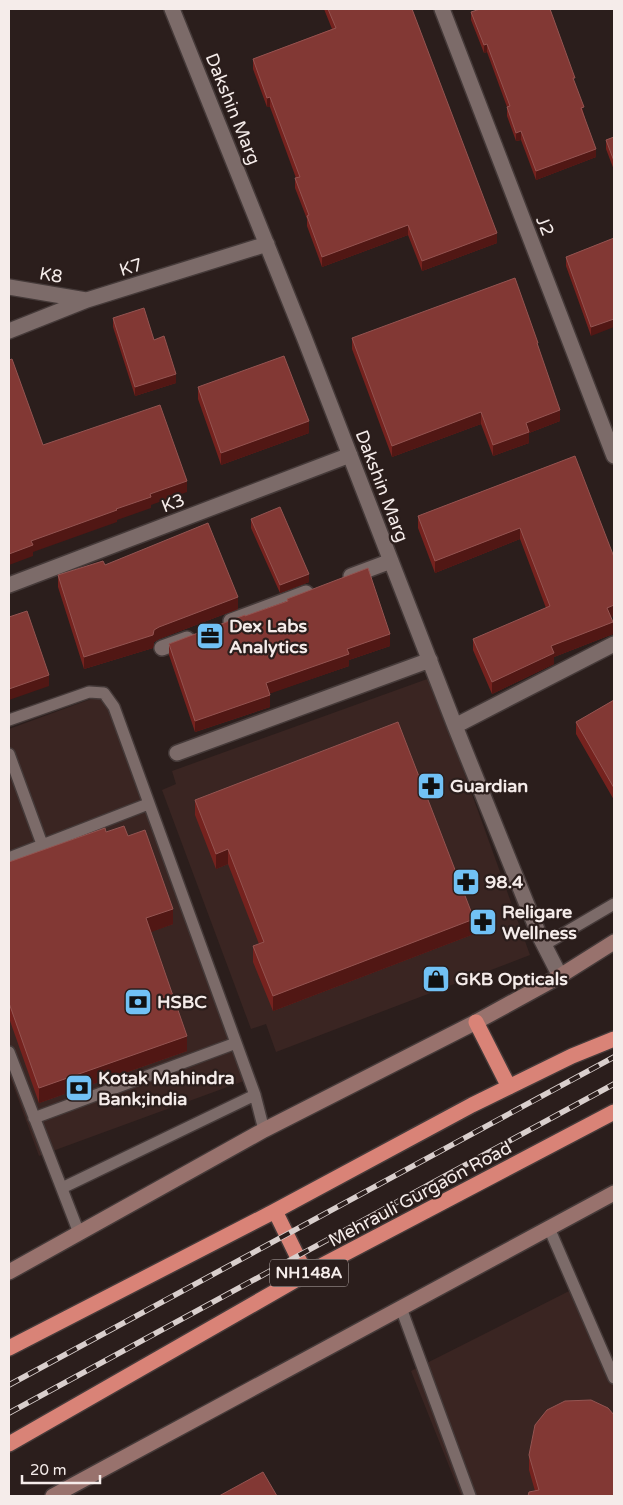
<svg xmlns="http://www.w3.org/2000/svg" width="623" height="1505" font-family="'Varela Round',sans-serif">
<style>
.built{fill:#3a2522}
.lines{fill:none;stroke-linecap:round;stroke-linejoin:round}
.lane-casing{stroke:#453a39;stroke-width:14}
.street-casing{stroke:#453a39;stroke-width:18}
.secondary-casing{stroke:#453a39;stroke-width:18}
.highway-casing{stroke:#453a39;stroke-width:18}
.lane{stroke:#7c6b69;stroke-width:11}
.street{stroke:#7c6b69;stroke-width:15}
.secondary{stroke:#98726d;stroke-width:15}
.highway{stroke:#d98377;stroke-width:15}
.rail-casing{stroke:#d9cfcd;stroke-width:5.5}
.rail{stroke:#2b1e1c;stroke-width:4;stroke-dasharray:11;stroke-linecap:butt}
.wall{fill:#75221e}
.shaded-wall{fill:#511714}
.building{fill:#823834;stroke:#945451}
.labels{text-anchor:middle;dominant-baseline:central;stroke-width:4.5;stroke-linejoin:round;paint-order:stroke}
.shield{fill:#2b1e1c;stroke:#b8aeac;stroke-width:1}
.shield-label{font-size:16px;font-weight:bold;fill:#f5ecea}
.street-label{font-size:18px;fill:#f5ecea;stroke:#2b1e1c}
.poi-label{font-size:18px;font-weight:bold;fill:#f5ecea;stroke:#2b1e1c;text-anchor:start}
</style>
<rect width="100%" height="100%" fill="#2b1e1c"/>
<!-- built -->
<path class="built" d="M430,678L530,955L276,1052L266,1024L251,1029L162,790L176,784L172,771Z
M110,692L252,1078L39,1156L9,1074V729Z
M577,1287L614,1364V1496H461L411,1371Z"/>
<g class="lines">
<!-- lane casing -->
<g class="lane-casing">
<path id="lane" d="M9,720L89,692L104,693L114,707L255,1095L62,1188
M9,754L42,844
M9,858L148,804
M544,945L614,904
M9,1052L79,1233
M255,1095L264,1130
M34,1118L236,1043
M549,1228L614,1378
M401,1308L470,1496"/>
</g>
<!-- street casing -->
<g class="street-casing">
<path id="street" d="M172,9L304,337L455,726L540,937L560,976
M442,9L614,456
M9,287L86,300
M9,331L87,300L267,244
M351,576L391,561
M9,585L350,455
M231,621L306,593
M162,648L187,639
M455,726L614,644
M177,753L430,660"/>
</g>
<!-- secondary casing -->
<g class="secondary-casing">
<path id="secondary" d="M9,1272L264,1130L476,1022L560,976L614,942
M53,1496L614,1193"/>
</g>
<!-- highway casing -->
<g class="highway-casing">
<path id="highway" d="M476,1022L509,1087
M275,1211L306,1274
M9,1348L275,1211L472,1105L572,1056L614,1039
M9,1444L306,1274L614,1112"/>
</g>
<!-- lane -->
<use href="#lane" class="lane"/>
<!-- street -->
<use href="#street" class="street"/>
<!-- secondary -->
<use href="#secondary" class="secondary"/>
<!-- highway -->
<use href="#highway" class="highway"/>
<!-- rail casing -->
<g class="rail-casing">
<path id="rail" d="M9,1385L614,1057
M9,1413L614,1084"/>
</g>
<!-- rail -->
<use href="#rail" class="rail"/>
</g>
<!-- wall -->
<path class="wall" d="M324,9H412L497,243L422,271L408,235L322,267L307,226V219L295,188V178H296L270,107H267L253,69V59L332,29Z
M471,12L575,83L596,157L536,180L521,140L516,141L507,116V107L487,52L484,53L471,20Z
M614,137V170L606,149V140Z
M614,238L591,336L566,266V257Z
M113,318L154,340L176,383L135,396L113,327Z
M352,338L538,348L560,421L529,433V443L493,456L481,424L392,457L352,349Z
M198,387L309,433L221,465L198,399Z
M575,456L611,618L613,634L554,657V664L492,694L473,650V639L546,608L520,539L435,573L418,528V516Z
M251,519L309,582L280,593L251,528Z
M105,565L238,609L159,639L154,642L153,648L84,669L58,587V575Z
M287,599L390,646L349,660V666L270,693V707L195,732L169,655V644L287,601Z
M614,700V800L576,734V722Z
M195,800L474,934L273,1011L253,962V946L259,944L228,864L216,869L195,815Z
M106,832L128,836L173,924L150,932L187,1051L39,1103L9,1018V862Z
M529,1455L614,1496L535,1491L529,1470Z"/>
<!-- shaded-wall -->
<path class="shaded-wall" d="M487,44V52L484,53V45Z
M270,97V107H267V98Z
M521,131V140L516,141V133Z
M596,149V157L536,180V171Z
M408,225V235L322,267V257Z
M497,233V243L422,271V261Z
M614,319V327L591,336V327Z
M176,374V383L135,396V387Z
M560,410V421L529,433V443L493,456V445L526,423Z
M481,412V424L392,457V446Z
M309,421V433L221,465V453Z
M187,481V492L151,505V508L117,520V522L33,552V556L9,565V554L31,541L116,509L150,494Z
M520,528V539L435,573V561Z
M309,574V582L280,593V585Z
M238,597V609L159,639L154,642L153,648L84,669V657L154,630L159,627Z
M614,605V616L607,619V608Z
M613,622V634L554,657V664L492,694V682L551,646Z
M390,634V646L349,660V666L266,695V683L347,649Z
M49,675V686L9,700V689Z
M270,695V707L195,732V721Z
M228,849V864L216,869V854Z
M173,909V924L146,934V918Z
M474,919V934L273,1011V996Z
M187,1036V1051L39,1103V1088Z"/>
<!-- building -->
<path class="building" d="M328,9H412L497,233L422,261L408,225L322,257L307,216L309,215L295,178L300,177L270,97L267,98L253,59L336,28Z
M480,9H550L575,78H573L584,107L581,108L596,149L536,171L521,131L516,133L507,107L510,106L487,44L484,45L471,12Z
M614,137V161L606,140Z
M614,238V319L591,327L566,257Z
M515,278L538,343H537L560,410L526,423L529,432L493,445L481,412L392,446L352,338Z
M144,308L154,340L164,336L176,374L135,387L113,318Z
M284,356L309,421L221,453L198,387Z
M12,359L43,445L160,405L187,481L150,494L151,497L116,509L117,510L31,541L33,545L9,554V360Z
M575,456L614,557V605L607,608L613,622L551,646L554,653L492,682L473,639L550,606L520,528L435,561L418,516Z
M280,507L309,574L280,585L251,519Z
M208,523L238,597L159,627L154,630L153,635L84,657L58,575L103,561L105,565Z
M368,568L390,634L347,649L349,654L266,683L270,695L195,721L169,644L245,615V616L288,601L287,599Z
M27,611L49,675L9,689V617Z
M614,700V788L576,722Z
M398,722L474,919L273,996L253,946L264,942L228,849L216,854L195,800Z
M124,826L128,836L145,830L173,909L146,918L187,1036L39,1088L9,1003V862L105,828L106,832Z
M591,1400L608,1408L614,1415V1496H528L529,1492L539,1490L529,1455L535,1425L547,1410L565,1401Z
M263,1472L277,1496H219Z"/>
<!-- icons -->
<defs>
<g id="office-square" transform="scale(1.4375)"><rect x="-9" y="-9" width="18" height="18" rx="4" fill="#71c1f5" stroke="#2b1e1c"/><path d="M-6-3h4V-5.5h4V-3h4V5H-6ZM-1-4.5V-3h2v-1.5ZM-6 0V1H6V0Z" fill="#111"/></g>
<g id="pharmacy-square" transform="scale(1.4375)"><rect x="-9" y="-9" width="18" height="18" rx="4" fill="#71c1f5" stroke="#2b1e1c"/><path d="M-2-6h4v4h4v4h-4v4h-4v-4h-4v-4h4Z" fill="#111"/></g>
<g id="shop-square" transform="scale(1.4375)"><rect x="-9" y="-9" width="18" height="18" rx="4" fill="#71c1f5" stroke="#2b1e1c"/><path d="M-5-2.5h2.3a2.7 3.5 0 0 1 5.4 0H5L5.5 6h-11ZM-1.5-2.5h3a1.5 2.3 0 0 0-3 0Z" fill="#111"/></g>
<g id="bank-square" transform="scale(1.4375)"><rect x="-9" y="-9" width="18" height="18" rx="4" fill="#71c1f5" stroke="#2b1e1c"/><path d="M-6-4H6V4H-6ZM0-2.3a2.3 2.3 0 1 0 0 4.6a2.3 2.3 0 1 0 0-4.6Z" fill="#111"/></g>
</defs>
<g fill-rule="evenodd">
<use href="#office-square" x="210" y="636"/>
<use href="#pharmacy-square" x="431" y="786"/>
<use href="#pharmacy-square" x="466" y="882"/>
<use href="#pharmacy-square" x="483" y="922"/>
<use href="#shop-square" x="436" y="979"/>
<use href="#bank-square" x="138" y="1002"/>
<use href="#bank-square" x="79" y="1088"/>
</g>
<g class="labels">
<!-- shield labels -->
<rect class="shield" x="270" y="1259.5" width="78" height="27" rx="4"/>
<g class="shield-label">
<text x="309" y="1273">NH148A</text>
</g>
<!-- street labels -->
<g class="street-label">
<text transform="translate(233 109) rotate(68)">Dakshin Marg</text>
<text transform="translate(545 226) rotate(69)">J2</text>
<text transform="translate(131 267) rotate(-17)">K7</text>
<text transform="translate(51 275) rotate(10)">K8</text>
<text transform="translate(382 486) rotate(69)">Dakshin Marg</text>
<text transform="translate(173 503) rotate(-21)">K3</text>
<text transform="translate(420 1194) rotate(-28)">Mehrauli Gurgaon Road</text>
</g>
<!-- poi labels -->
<g class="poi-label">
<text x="229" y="626">Dex Labs<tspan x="229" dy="21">Analytics</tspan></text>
<text x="450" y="786">Guardian</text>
<text x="485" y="882">98.4</text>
<text x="502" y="912">Religare<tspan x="502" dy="21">Wellness</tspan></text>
<text x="455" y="979">GKB Opticals</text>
<text x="157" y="1002">HSBC</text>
<text x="98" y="1078">Kotak Mahindra<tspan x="98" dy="21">Bank;india</tspan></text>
</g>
</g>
<!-- border -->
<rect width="623" height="1505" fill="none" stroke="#f5ecea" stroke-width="20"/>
<!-- scale -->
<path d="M22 1475v8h78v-8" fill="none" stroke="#f5ecea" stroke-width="2.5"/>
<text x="30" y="1475" font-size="15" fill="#f5ecea" stroke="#2b1e1c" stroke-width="4" paint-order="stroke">20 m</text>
</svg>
